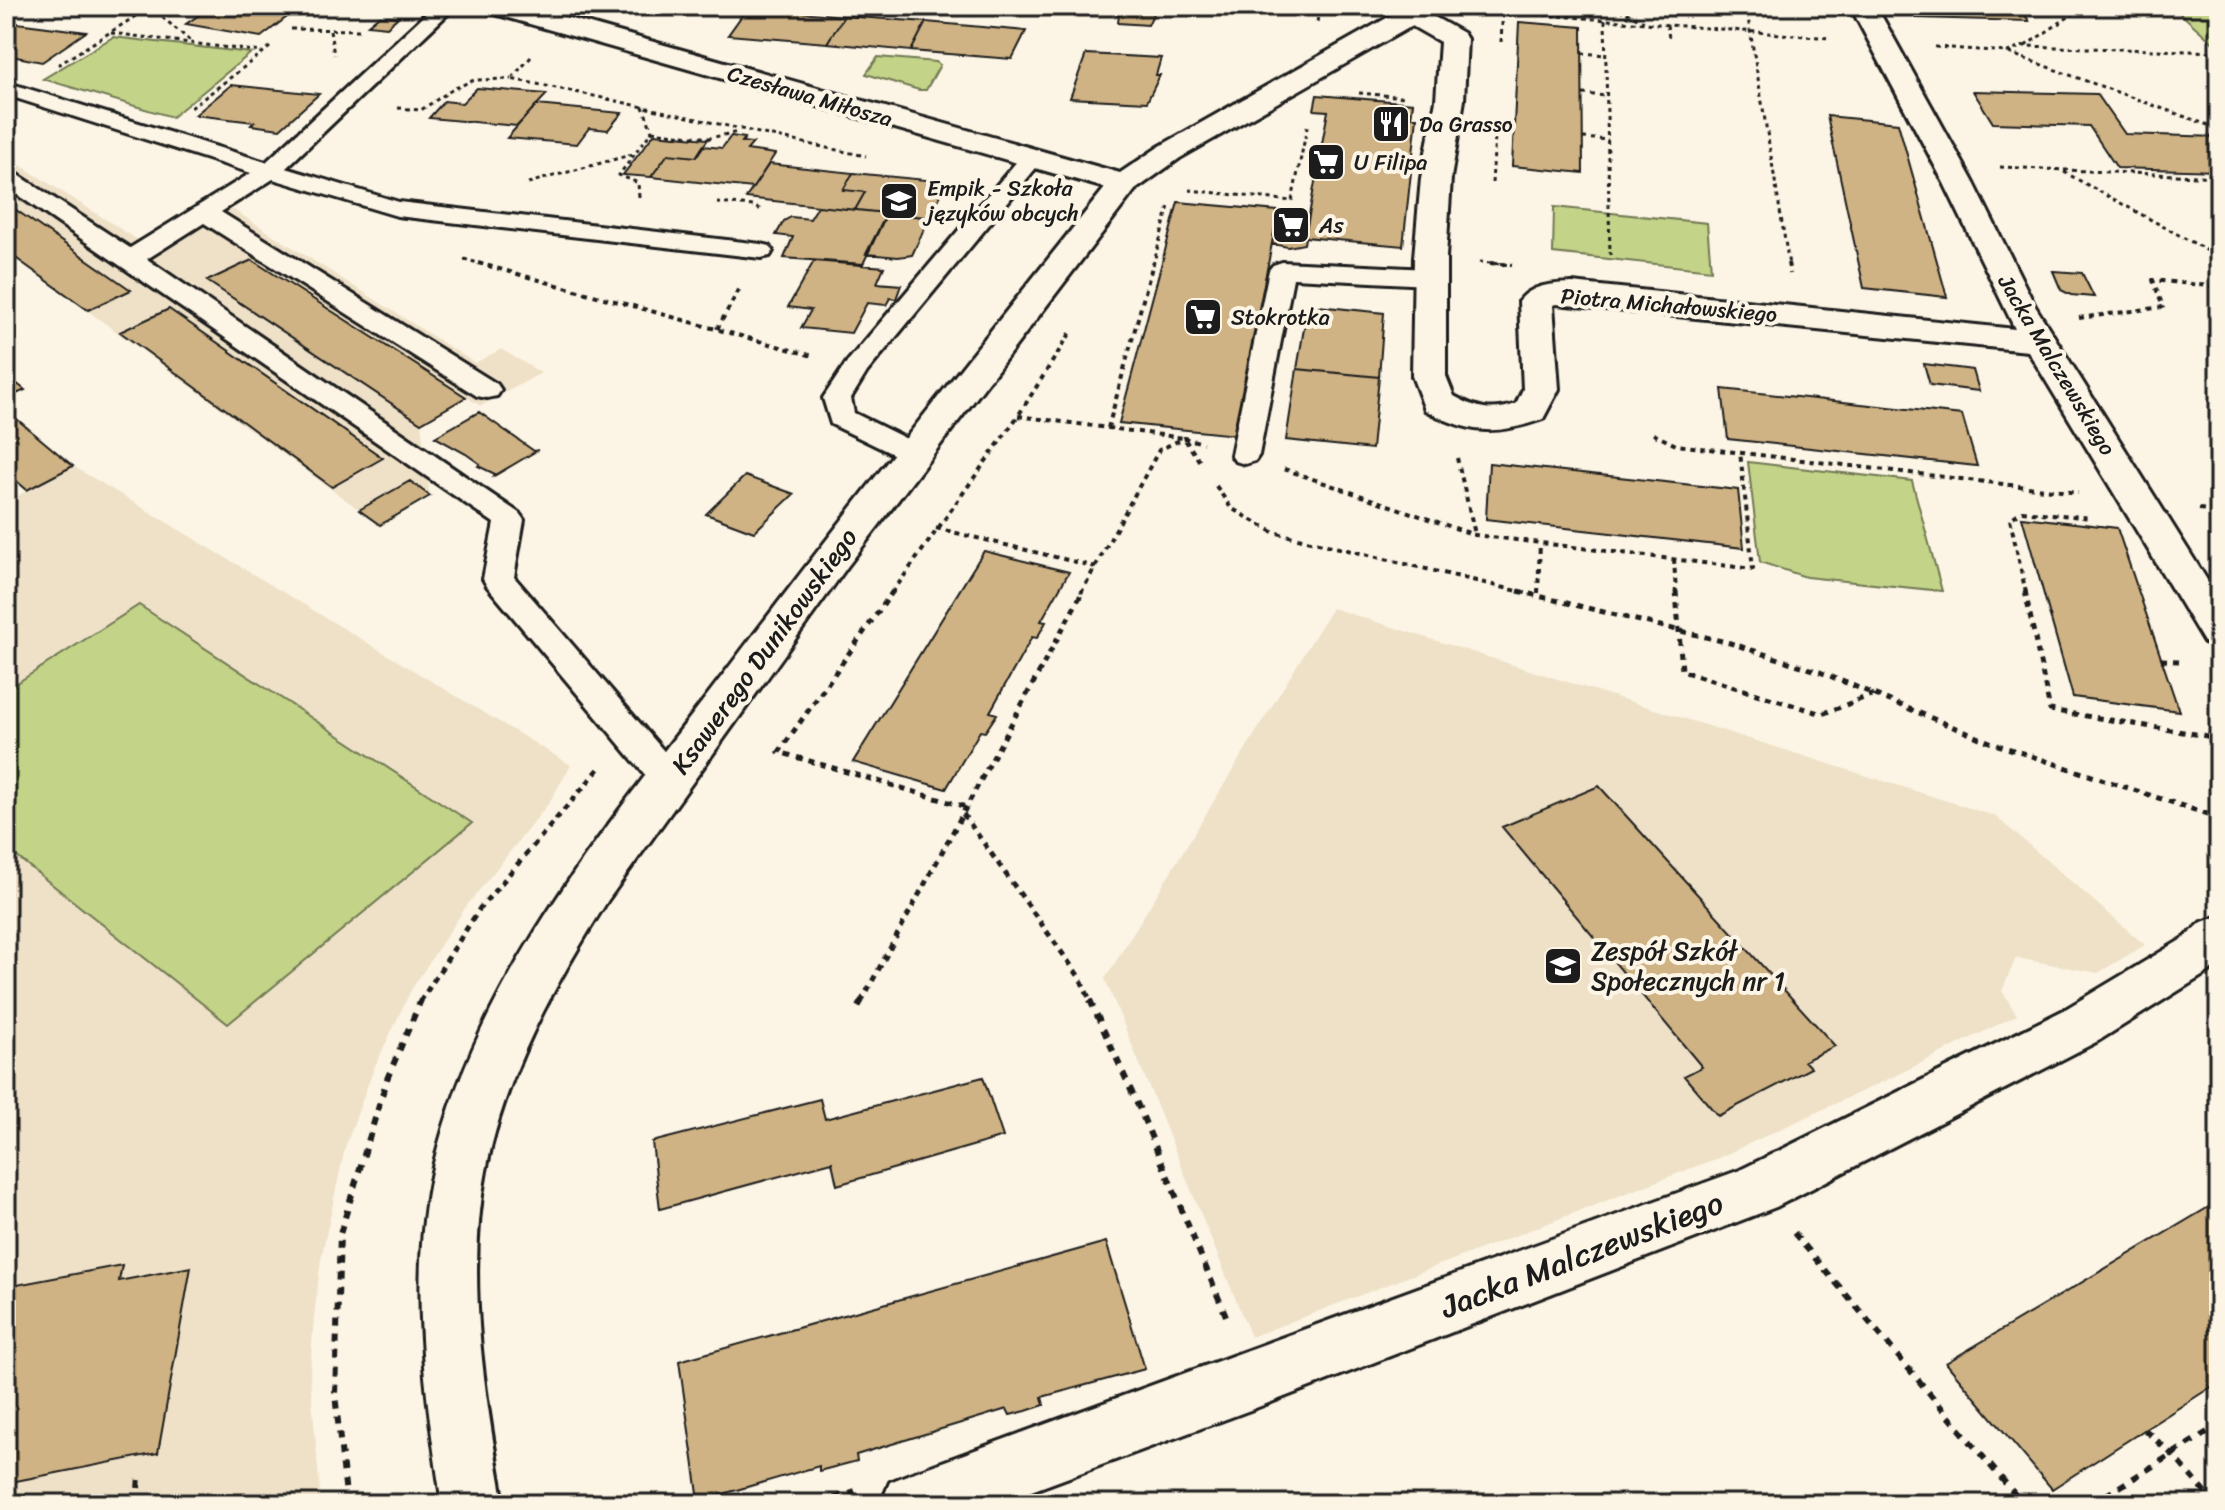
<svg xmlns="http://www.w3.org/2000/svg" width="2225" height="1510" font-family="Sriracha,sans-serif">
<style>
.built{fill:#eee1c8}
.green{fill:#c3d388;stroke:#707852;stroke-width:2}
.building{fill:#cfb384;stroke:#1c1c1c;stroke-width:2}
.lines{fill:none;stroke-linecap:round;stroke-linejoin:round}
.service-casing{stroke:#1c1c1c;stroke-width:6}
.minor-casing{stroke:#1c1c1c;stroke-width:6}
.path-far3{stroke:#1c1c1c;stroke-width:3;stroke-dasharray:4 4;stroke-linecap:butt}
.path-far2{stroke:#1c1c1c;stroke-width:4;stroke-dasharray:5 5;stroke-linecap:butt}
.path-far1{stroke:#1c1c1c;stroke-width:5;stroke-dasharray:6 6;stroke-linecap:butt}
.path{stroke:#1c1c1c;stroke-width:6;stroke-dasharray:8 8;stroke-linecap:butt}
.service{fill:#fcf5e5;fill-rule:evenodd}
.minor{fill:#fcf5e5;fill-rule:evenodd}
.labels{text-anchor:middle;dominant-baseline:central;stroke-width:8;stroke-linejoin:round;paint-order:stroke}
.far-street-label{font-size:22px;fill:#1c1c1c;stroke:#fcf5e5}
.far-poi-label{font-size:22px;fill:#1c1c1c;stroke:#fcf5e5;text-anchor:start}
.street-label{font-size:26px;fill:#1c1c1c;stroke:#fcf5e5}
.poi-label{font-size:26px;fill:#1c1c1c;stroke:#fcf5e5;text-anchor:start}
.near-street-label{font-size:32px;fill:#1c1c1c;stroke:#fcf5e5}
</style>
<rect width="100%" height="100%" fill="#fcf5e5"/>
<filter id="ink" filterUnits="userSpaceOnUse"><feTurbulence type="fractalNoise" baseFrequency=".0125" numOctaves="2"/><feDisplacementMap in="SourceGraphic" scale="16" xChannelSelector="R" yChannelSelector="G"/><feConvolveMatrix kernelMatrix="1 2 1 2 8 2 1 2 1" color-interpolation-filters="sRGB"/></filter>
<g filter="url(#ink)">
<!-- built -->
<path class="built" d="M6,156L138,240L192,211L234,210L475,363L501,349L541,373L481,406L466,397L421,423L430,496L380,525L6,251Z
M73,466L571,765L549,803L465,908L411,990L374,1068L345,1148L321,1259L314,1317L310,1375L321,1504H6V502Z
M1332,608L1995,816L2145,945L2098,973L2016,958L2002,991L2017,1015L1895,1076L1718,1158L1251,1337L1105,979Z"/>
<!-- green -->
<path class="green" d="M2172,6H2219V48Z
M113,37L251,53L172,117L43,79Z
M878,57L936,62L940,65L926,90H919L866,74Z
M1554,207L1707,223L1711,270L1553,253Z
M1748,462L1912,481L1942,591L1806,577L1760,562Z
M139,605L472,823L228,1024L6,848V690Z"/>
<!-- building -->
<path class="building" d="M212,6H285L299,8L261,37L186,24Z
M1062,6H1157L1148,25L1118,23L1119,14L1060,9Z
M1236,6H1307L1305,15L1235,10Z
M1908,6H2019L2029,21L1915,18Z
M748,7L844,16L827,43L728,35Z
M379,16L398,17L387,27L368,25Z
M844,16L926,22L911,51L827,43Z
M9,22L86,32L42,62L6,55Z
M926,22L1026,31L1012,59L911,51Z
M1519,22L1582,27L1583,173L1512,166Z
M1086,54L1161,58L1156,75H1160L1147,102L1070,98Z
M231,85L319,94L280,129L251,125L254,122L195,115Z
M477,88L547,94L517,126L429,118L444,101L462,103Z
M1973,91L2097,94L2125,134L2219,137V171L2117,168L2089,126L1993,123Z
M1317,95L1413,103L1411,117H1417L1403,246L1305,237L1328,111L1314,110Z
M536,105L622,113L608,130L589,128L577,144L507,138Z
M1827,116L1898,123L1947,297L1864,288Z
M654,134L708,139L696,157L668,154L651,177L623,175Z
M731,136L745,138L742,142L753,143L747,150L775,154L753,188L651,177L668,154L696,157L703,146L722,148Z
M769,164L853,173L843,190L865,192L855,210L746,198Z
M853,173L947,182L930,217H925L855,210L865,192L843,190Z
M1178,202L1278,211L1236,435L1119,423Z
M6,203L131,290L88,310L6,251Z
M818,206L887,213L863,264L784,258L793,237L776,235L784,221L791,217L810,219Z
M1278,211L1309,214L1304,244L1288,247L1272,244Z
M887,213L923,217L927,223L912,255L898,257L866,254Z
M252,260L466,397L421,423L207,281Z
M814,261L884,267L877,283L901,285L896,299L890,298L886,305L867,303L851,333L801,328L811,310L788,307Z
M2053,271L2082,273L2094,297L2071,295L2061,290Z
M1308,305L1384,313L1379,377L1297,369Z
M169,309L383,458L332,487L120,332Z
M1924,364L1973,370L1979,391L1930,385Z
M1297,369L1379,377L1372,449L1286,440Z
M6,375L25,390L6,399Z
M1722,389L1962,415L1977,466L1728,439Z
M6,410L73,466L27,490L6,472Z
M479,412L534,451L538,450L494,476L495,474L478,466L480,464L466,454L435,437Z
M1489,463L1738,490L1744,548L1486,519Z
M745,476L794,494L754,532L706,514Z
M410,481L430,496L380,525L359,510Z
M2022,517L2117,528L2179,711L2073,697Z
M984,551L1069,572L1041,621L1046,622L1037,638L1032,637L990,712L997,714L985,732L980,731L946,789L853,762Z
M1599,786L1835,1046L1804,1061L1811,1068L1718,1116L1684,1076L1702,1067L1502,827Z
M983,1077L1003,1137L837,1185L832,1162L660,1209L652,1142L820,1099L825,1119Z
M2219,1201V1382L2052,1489L1946,1363Z
M1106,1242L1145,1369L1042,1397L1044,1405L1026,1411L1010,1415L1007,1409L856,1455L857,1461L819,1471V1466L699,1501L679,1361Z
M122,1265L119,1281L191,1267L158,1453L6,1483V1287Z"/>
<g class="lines">
<!-- service casing -->
<g class="service-casing">
<path id="service" d="M434,6H456L286,168L399,202L761,244L770,246L773,251L770,256L761,258L397,216L273,179L221,212L497,384L501,390L497,396L487,398L477,396L204,223L147,259L519,513L524,520L514,577L681,771L686,780L681,789L669,793L657,789L487,586L483,579L494,523L6,187V170L14,172L130,248L251,173L6,95V82L266,162Z
M1032,151L1040,153L1043,158L1040,163L867,372L851,398L854,413L921,446L925,452L921,458L911,461L901,458L831,424L823,398L847,362L1024,153Z
M1282,262L1429,269L1438,272L1442,277L1438,282L1429,285L1293,278L1259,455L1255,461L1245,464L1235,461L1231,455L1269,270L1273,265Z"/>
</g>
<!-- minor casing -->
<g class="minor-casing">
<path id="minor" d="M484,6H526L1120,173L1160,146L1408,6H1440L1431,15L1463,33L1467,39L1464,100L1451,178L1446,257V376L1454,396C1476,408 1491,413 1516,404L1523,389L1519,301C1532,284 1553,284 1572,283L2015,329L1944,183L1850,6H1876L1974,183L2035,306L2219,599V646L2204,642L2028,351L1556,304L1553,305L1559,389L1543,419C1494,436 1470,434 1425,410L1412,376L1414,257L1421,178L1436,100L1440,42L1412,26L1180,158L1135,190L847,567L608,900C555,984 505,1072 486,1171C465,1279 485,1397 504,1504H442C425,1395 408,1276 433,1167C477,976 613,819 729,667C852,505 978,346 1105,188L488,12Z
M2219,916L2218,966L2098,1041L1776,1207L1253,1409L996,1504H881L890,1482L912,1473L1740,1170L2062,1011L2184,938L2202,922Z"/>
</g>
<!-- path-far3 -->
<path class="path-far3" d="M1497,6L1522,13L1830,38
M1612,6L1644,21
M1746,6L1789,265
M150,7L193,43
M6,10L16,6
M1605,20L1610,255
M1317,22L1320,6
M1667,25L1669,38
M291,29L362,30
M330,31L334,55
M111,33L261,52
M1501,42L1503,8
M2025,46L2085,6
M1935,47L2008,52L2024,46L2219,52
M1582,53L1606,55
M2009,53L2219,129
M531,57L511,79C630,102 747,132 866,156
M58,65L152,6
M1359,93L1405,97
M1583,94L1607,96
M191,108L270,47
M398,108L421,110L453,89L474,80L511,79
M652,131L709,138L738,132
M1583,138L1608,140
M2000,167L2219,177
M2064,172L2219,257
M528,183L634,154
M1492,183L1496,120
M1189,190L1292,201L1308,123
M639,197L638,183L619,175L652,131L642,104
M717,203L754,206L761,210
M464,259L485,265
M1479,262L1512,265
M1153,265L1169,206"/>
<!-- path-far2 -->
<path class="path-far2" d="M478,263L813,356
M1490,263L1512,265
M1788,263L1790,274
M2079,318L2163,307L2153,280L2219,287
M717,329L740,288
M1018,416L1184,438L1202,465
M1108,428L1153,263
M1653,434L1676,445L2078,493
M1457,458L1475,534
M1284,469L1475,535L1753,569L1740,452
M1216,486L1231,508L1273,532L1526,593
M2199,509L2219,511
M936,528L1096,567
M1674,559L1676,593
M892,593L1018,416L1071,332
M1081,593L1159,450L1184,438L1203,443
M1538,593L1540,543
M2026,593L2010,519L2022,511L2091,518"/>
<!-- path-far1 -->
<path class="path-far1" d="M893,591L779,752L966,807
M1518,591L1730,643L1820,672L1992,743L2219,818
M1676,591L1682,671L1822,714L1874,694
M2025,591L2050,710L2219,738
M2161,660L2179,661
M963,814L1080,978L1091,1002
M420,1002L480,908L599,769
M861,1002L1083,591"/>
<!-- path -->
<path class="path" d="M1090,1000L1140,1110L1229,1323
M858,1007L862,1000
M1794,1233L2023,1504
M2145,1430L2174,1456L2215,1504
M137,1504L139,1476
M347,1504L335,1394L340,1234L387,1079L421,1000
M819,1504L855,1491
M2092,1504L2219,1425"/>
<!-- service -->
<use href="#service" class="service"/>
<!-- minor -->
<use href="#minor" class="minor"/>
</g>
</g>
<!-- icons -->
<defs>
<g id="restaurant-square" transform="scale(2)"><rect x="-9" y="-9" width="18" height="18" rx="4" fill="#1c1c1c" stroke="#fcf5e5"/><path d="M-5-6h1v4h1v-4h1v4h1v-4h1v5L-1.5 .5V6h-2V.5L-5-1ZM5-6V6H3V1.5H1.5Q1.5-4 5-6Z" fill="#fff"/></g>
<g id="supermarket-square" transform="scale(2)"><rect x="-9" y="-9" width="18" height="18" rx="4" fill="#1c1c1c" stroke="#fcf5e5"/><path d="M-6-5.5h2.5l.6 2H6L4.5 2H-2.5L-4.4-4H-6ZM-1.5 3.2a1.3 1.3 0 1 0 .1 0ZM3 3.2a1.3 1.3 0 1 0 .1 0Z" fill="#fff"/></g>
<g id="school-square" transform="scale(2)"><rect x="-9" y="-9" width="18" height="18" rx="4" fill="#1c1c1c" stroke="#fcf5e5"/><path d="M0-5L7-2L0 1L-7-2ZM-4 1L0 2.5L4 1V4Q0 6-4 4Z" fill="#fff"/></g>
</defs>
<g fill-rule="evenodd">
<use href="#restaurant-square" x="1391" y="124"/>
<use href="#supermarket-square" x="1326" y="162"/>
<use href="#school-square" x="899" y="201"/>
<use href="#supermarket-square" x="1291" y="225"/>
<use href="#supermarket-square" x="1203" y="317"/>
<use href="#school-square" x="1563" y="966"/>
</g>
<g class="labels">
<!-- far-street labels -->
<g class="far-street-label">
<text transform="translate(810 96) rotate(16)">Czesława Miłosza</text>
<text transform="translate(1669 305) rotate(5)">Piotra Michałowskiego</text>
<text transform="translate(2057 365) rotate(59)">Jacka Malczewskiego</text>
</g>
<!-- far-poi labels -->
<g class="far-poi-label">
<text x="1419" y="124">Da Grasso</text>
<text x="1354" y="162">U Filipa</text>
<text x="927" y="188">Empik - Szkoła<tspan x="927" dy="25">języków obcych</tspan></text>
<text x="1319" y="225">As</text>
<text x="1231" y="317">Stokrotka</text>
</g>
<!-- street labels -->
<g class="street-label">
<text transform="translate(764 651) rotate(-54)">Ksawerego Dunikowskiego</text>
</g>
<!-- poi labels -->
<g class="poi-label">
<text x="1591" y="951">Zespół Szkół<tspan x="1591" dy="30">Społecznych nr 1</tspan></text>
</g>
<!-- near-street labels -->
<g class="near-street-label">
<text transform="translate(1582 1255) rotate(-21)">Jacka Malczewskiego</text>
</g>
</g>
<!-- margin -->
<rect width="2225" height="1510" fill="none" stroke="#fcf5e5" stroke-width="32"/>
<rect x="16" y="16" width="2193" height="1478" fill="none" stroke="#1c1c1c" stroke-width="3" filter="url(#ink)"/>
</svg>
